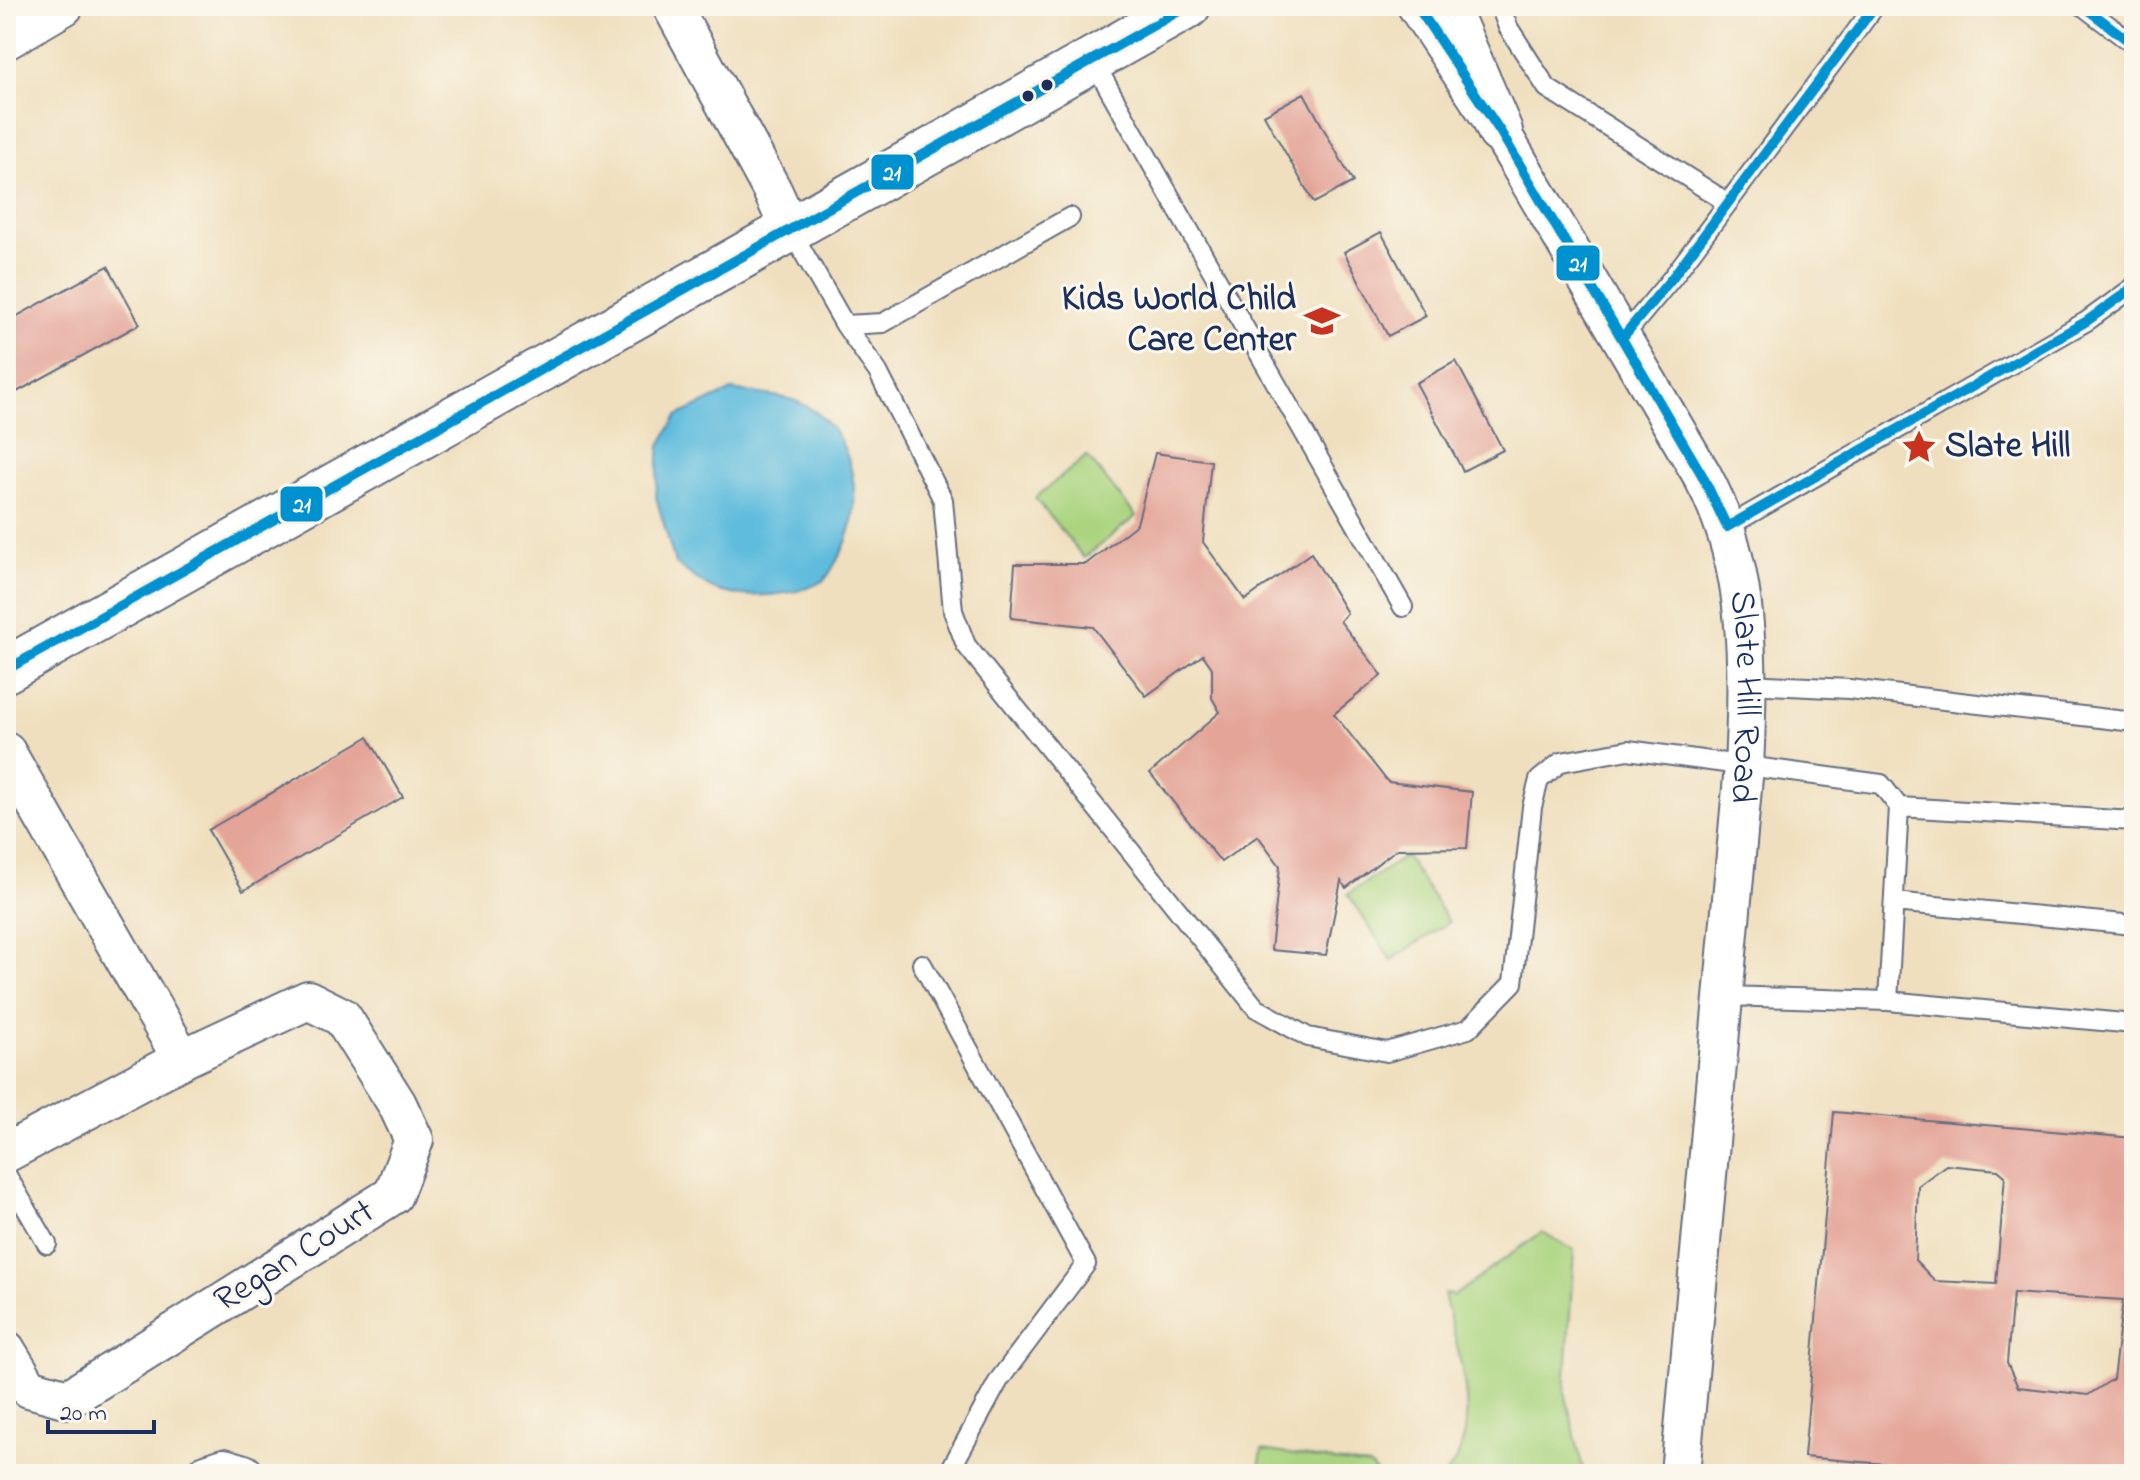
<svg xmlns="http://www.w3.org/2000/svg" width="2140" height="1480" font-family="'Indie Flower',sans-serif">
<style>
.green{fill:#abd480;stroke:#63826f;stroke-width:2}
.water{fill:#5fbcdd;stroke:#3d769e;stroke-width:2}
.building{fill:#e4a498;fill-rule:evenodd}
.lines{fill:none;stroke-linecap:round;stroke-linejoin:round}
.service-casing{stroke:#656d80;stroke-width:22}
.minor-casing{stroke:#656d80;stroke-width:42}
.tertiary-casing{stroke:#656d80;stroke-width:48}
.service{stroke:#fff;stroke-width:18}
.minor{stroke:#fff;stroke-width:38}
.tertiary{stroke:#fff;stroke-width:44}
.bus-1-casing{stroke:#fbf7ec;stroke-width:16}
.bus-1{stroke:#0092d0;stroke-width:10}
.bus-dot{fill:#1b2f5e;stroke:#fbf7ec;stroke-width:3}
.labels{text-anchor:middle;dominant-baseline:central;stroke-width:6;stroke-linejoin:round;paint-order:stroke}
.poi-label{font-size:36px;font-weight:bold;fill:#1b2f5e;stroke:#fbf7ec;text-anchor:end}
.street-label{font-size:36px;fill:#1b2f5e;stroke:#fbf7ec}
.line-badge{stroke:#fbf7ec;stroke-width:3}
.badge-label{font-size:22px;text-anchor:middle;font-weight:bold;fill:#fff}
</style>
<rect width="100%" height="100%" fill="#fbf7ec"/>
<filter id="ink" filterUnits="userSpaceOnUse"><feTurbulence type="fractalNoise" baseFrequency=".0125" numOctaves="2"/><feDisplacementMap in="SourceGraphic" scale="16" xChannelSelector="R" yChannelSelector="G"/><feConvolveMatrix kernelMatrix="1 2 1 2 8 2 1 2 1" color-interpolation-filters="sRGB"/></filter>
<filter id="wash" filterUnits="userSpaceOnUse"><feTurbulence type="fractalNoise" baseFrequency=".006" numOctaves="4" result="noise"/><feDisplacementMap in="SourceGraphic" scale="32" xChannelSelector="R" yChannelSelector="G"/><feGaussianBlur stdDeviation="1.8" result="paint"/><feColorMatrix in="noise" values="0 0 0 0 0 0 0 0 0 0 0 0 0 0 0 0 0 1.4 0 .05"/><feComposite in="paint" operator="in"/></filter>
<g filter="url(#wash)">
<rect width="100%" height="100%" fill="#efdfbe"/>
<!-- green -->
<path class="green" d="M1087,456L1136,516L1084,558L1035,498Z
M1406,856L1449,922L1391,960L1348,894Z
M1542,1232L1574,1250L1565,1392L1584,1474H1446C1487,1426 1456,1349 1444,1294L1455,1295Z
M1262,1450L1369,1466L1378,1474H1258Z"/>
<!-- water -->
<path class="water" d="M732,390C752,394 779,394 798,402C857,427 869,510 837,560C834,565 829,576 824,580C800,596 743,600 716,590C702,585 688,572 675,563L656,497L660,445L677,416Z"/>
<g id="blocks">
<!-- building -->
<path class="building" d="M1304,93L1353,182L1314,203L1264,115Z
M1381,232L1426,316L1388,336L1344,252Z
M108,266L140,324L6,398V322Z
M1456,361L1503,450L1463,471L1416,383Z
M1155,453L1211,461L1203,542L1245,600L1311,553L1347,613L1340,621L1382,675L1334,714L1388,782L1472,792L1467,848L1397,849L1346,888L1341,881L1326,955L1271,950L1280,866L1258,836L1221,862L1150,773L1220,712L1212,698V668L1203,655L1146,696L1093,627L1011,618L1015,564H1086L1137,524Z
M368,737L403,797L243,891L208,830Z
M1834,1112L2134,1138V1474H2002L1804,1457ZM1946,1165L1998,1170L2005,1176L1996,1284L1935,1281L1915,1260L1918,1186ZM2013,1293L2123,1300L2113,1379L2088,1395L2018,1387L2007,1363Z"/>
</g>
</g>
<g filter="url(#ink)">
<use href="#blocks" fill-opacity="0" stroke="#656d80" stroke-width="2"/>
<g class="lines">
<!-- service casing -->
<g class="service-casing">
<path id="service" d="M1500,6L1508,27L1547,88L1728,203
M2083,6L2134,45
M1092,59L1403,607
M790,229L845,325L878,372L943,500L953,611L966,645L1256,1008L1308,1037L1387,1052L1468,1029L1513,983L1532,807L1539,780L1561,762L1628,750L1881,784L1899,807L1888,1001
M845,325L883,323L1070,217
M1622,338L1672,278L1875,6
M1727,527L2087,321L2134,287
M1747,684L1849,689L2134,722
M1899,807L2134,821
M1894,902L2134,925
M922,964L1086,1264L999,1380L948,1474
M1726,996L1888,1001L2134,1024
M6,1174L47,1244"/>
</g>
<!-- minor casing -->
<g class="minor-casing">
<g id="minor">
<path d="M672,6L772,190L790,229"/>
<path id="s1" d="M1417,6L1500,131L1702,475C1751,565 1749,666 1744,766L1680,1474"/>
<path d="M6,40L64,6"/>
<path d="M6,752L182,1059"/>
<path d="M6,1153L182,1059L308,1000L342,1017L397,1104L414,1140L393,1195L68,1399L29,1388L6,1350"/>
<path d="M206,1474L224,1468L244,1474"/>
</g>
</g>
<!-- tertiary casing -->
<g class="tertiary-casing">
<path id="tertiary" d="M1446,6L1500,131
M6,670L1188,6"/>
</g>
<!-- service -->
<use href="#service" class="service"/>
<!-- minor -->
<use href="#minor" class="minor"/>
<!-- tertiary -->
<use href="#tertiary" class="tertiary"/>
<!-- bus-1 casing -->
<g class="bus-1-casing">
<path id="bus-1" d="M1417,6L1500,131L1702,475L1727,527
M2083,6L2134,45
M1622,338L1672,278L1875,6
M1727,527L2087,321L2134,287
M6,670L1188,6"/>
</g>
<!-- bus-1 -->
<use href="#bus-1" class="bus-1"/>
</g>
</g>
<!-- icons -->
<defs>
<g id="school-bare" transform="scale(2.76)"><path d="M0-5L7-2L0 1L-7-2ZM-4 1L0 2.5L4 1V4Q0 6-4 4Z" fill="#c8321e" stroke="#fbf7ec" stroke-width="2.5" paint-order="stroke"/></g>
<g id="sight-bare" transform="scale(2.76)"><path d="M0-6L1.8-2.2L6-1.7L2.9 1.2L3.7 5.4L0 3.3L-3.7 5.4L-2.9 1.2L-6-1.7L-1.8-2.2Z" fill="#c8321e" stroke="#fbf7ec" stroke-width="2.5" paint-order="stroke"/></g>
</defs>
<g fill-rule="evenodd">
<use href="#school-bare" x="1322" y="321"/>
<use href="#sight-bare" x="1919" y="447"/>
</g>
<!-- markers -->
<g class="bus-dot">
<circle cx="1047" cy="85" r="7"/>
<circle cx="1028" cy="96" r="7"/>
</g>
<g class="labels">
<!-- poi labels -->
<g class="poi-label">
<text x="1296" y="300">Kids World Child<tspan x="1296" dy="41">Care Center</tspan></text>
<text x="1945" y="447" text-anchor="start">Slate Hill</text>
</g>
<!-- street labels -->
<g class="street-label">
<text stroke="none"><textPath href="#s1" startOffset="778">Slate Hill Road</textPath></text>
<text transform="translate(295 1257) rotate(-32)">Regan Court</text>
</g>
</g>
<g class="line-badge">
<rect x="870" y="153" width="45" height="38" rx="8" fill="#0092d0"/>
<rect x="1555" y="244" width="46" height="38" rx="8" fill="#0092d0"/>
<rect x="279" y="485" width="45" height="38" rx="8" fill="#0092d0"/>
</g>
<g class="badge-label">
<text x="892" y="180">21</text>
<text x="1578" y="271">21</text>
<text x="302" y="512">21</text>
</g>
<!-- margin -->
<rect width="2140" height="1480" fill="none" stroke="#fbf7ec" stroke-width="32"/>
<!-- scale -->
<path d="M48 1420v12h106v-12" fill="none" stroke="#1b2f5e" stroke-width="4"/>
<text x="60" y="1420" font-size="24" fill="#1b2f5e" stroke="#fbf7ec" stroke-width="6" paint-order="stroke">20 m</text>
</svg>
